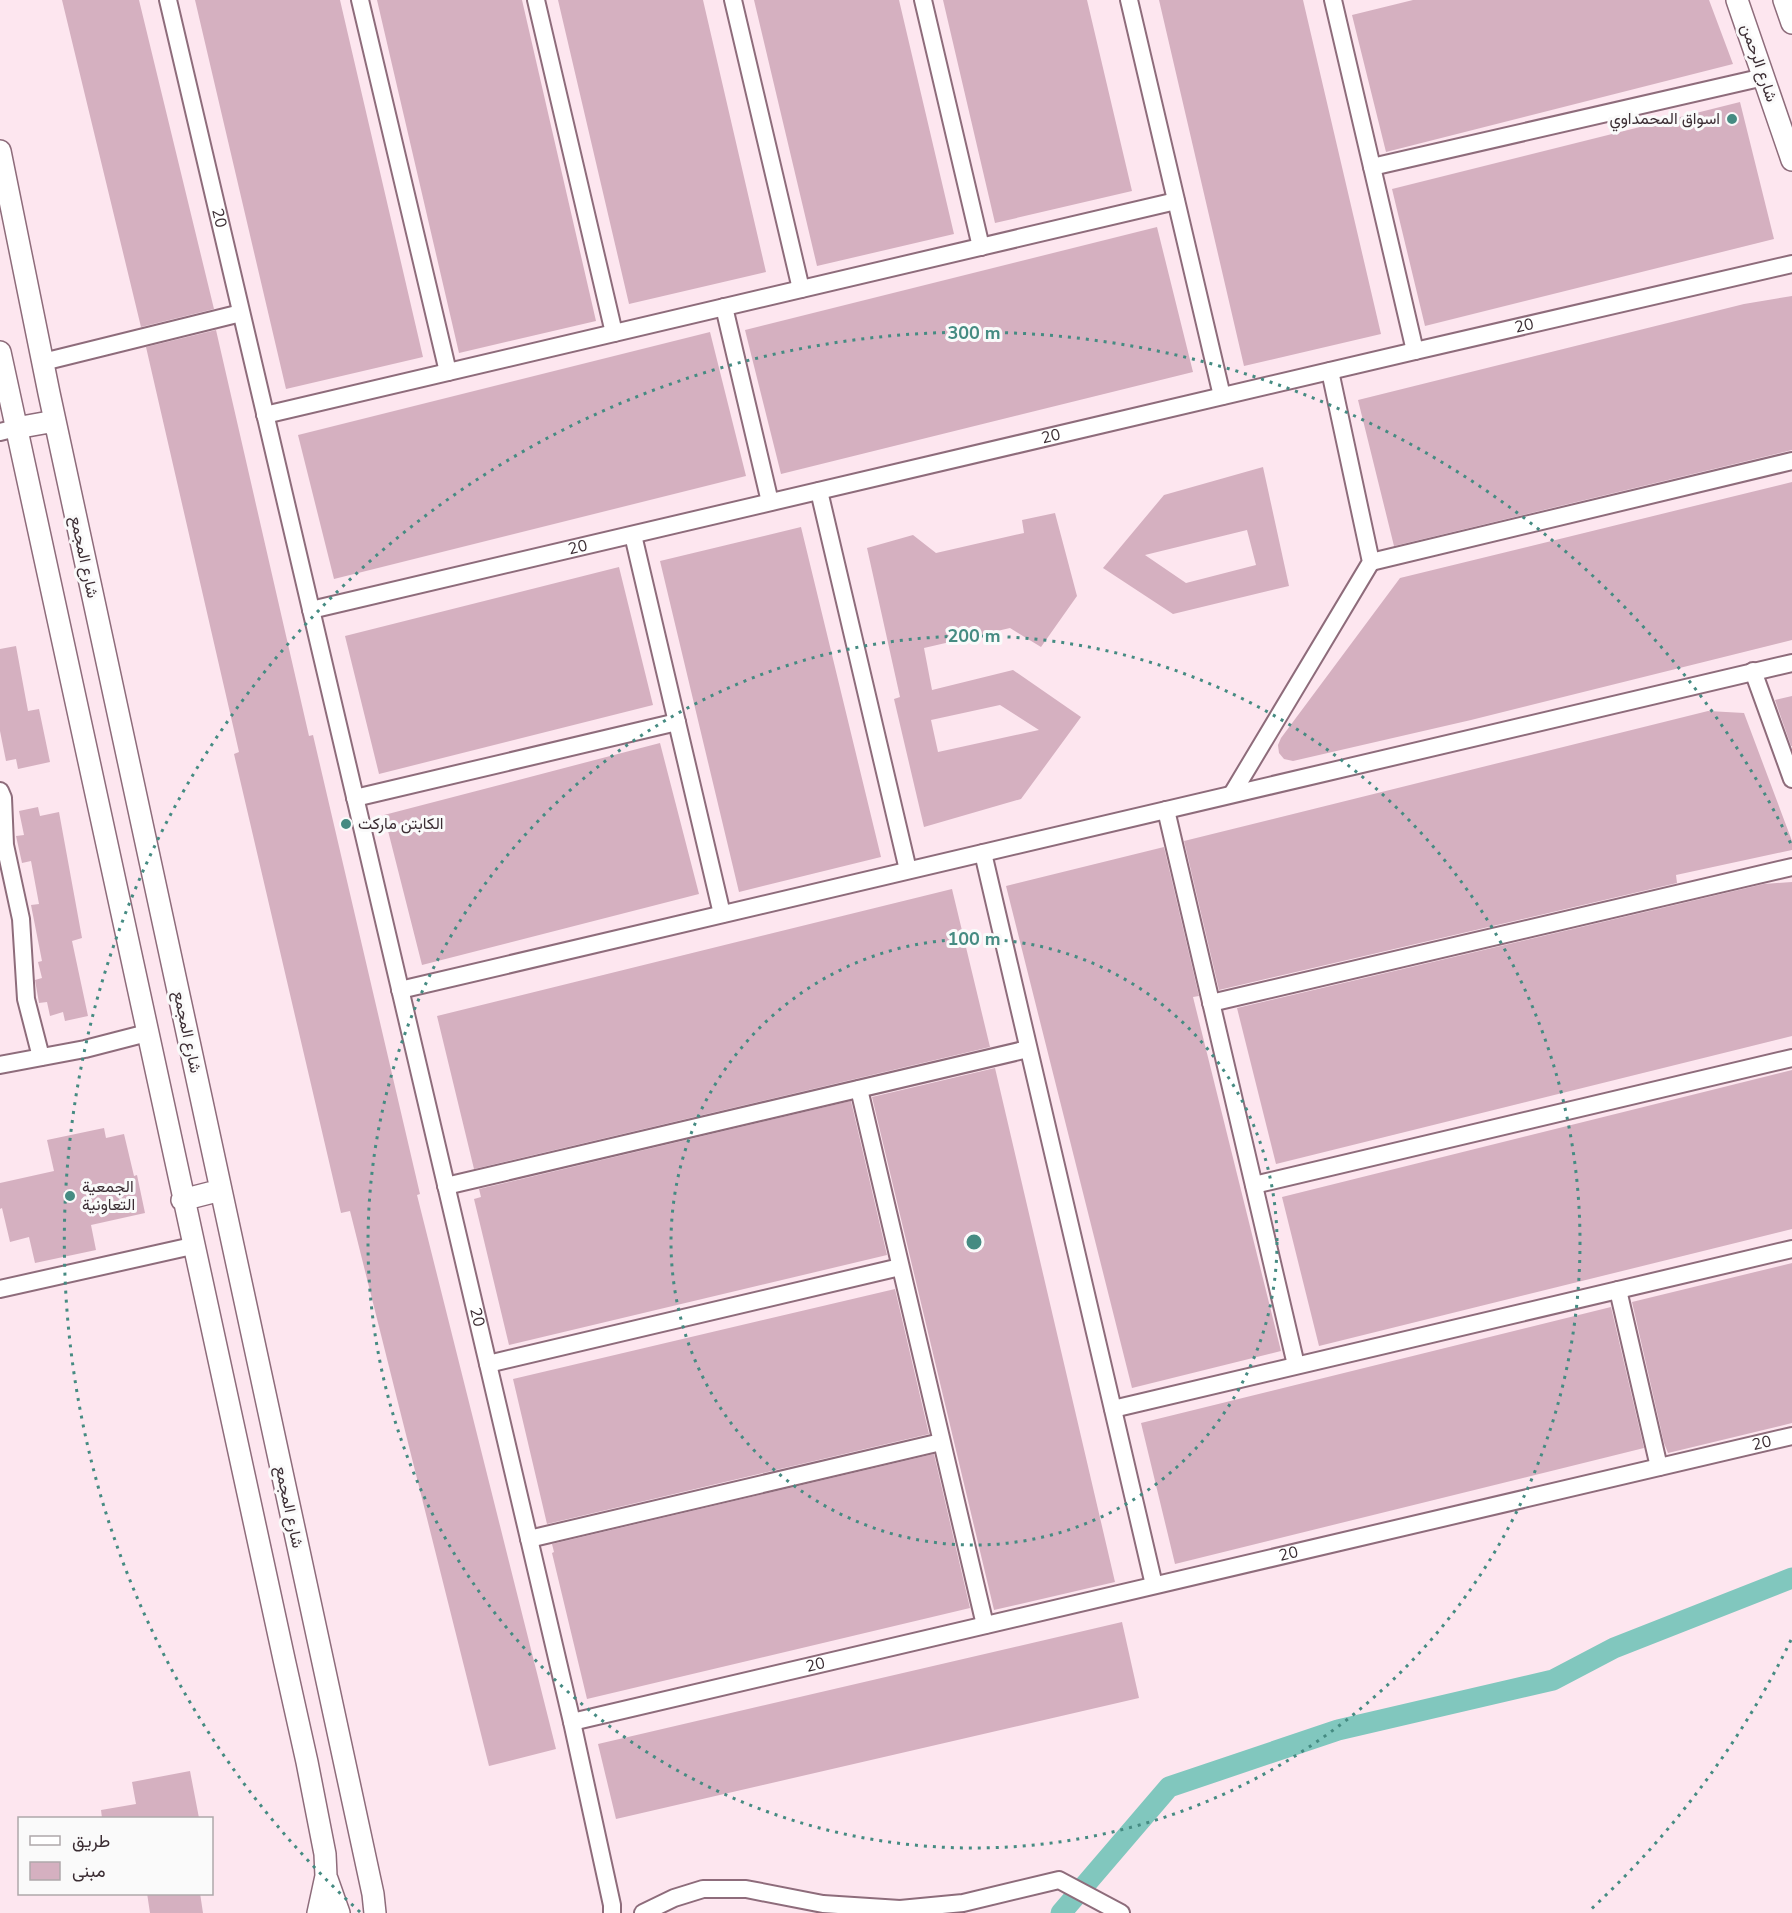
<svg xmlns="http://www.w3.org/2000/svg" width="1792" height="1913" font-family="'Nunito Sans',Vazirmatn,sans-serif">
<style>
.lines{fill:none;stroke-linecap:round;stroke-linejoin:round}
.canal{stroke:#81c7be;stroke-width:21}
.building{fill:#d5b0c0;fill-rule:evenodd}
.minor-casing{stroke:#8e6c7b;stroke-width:20}
.tertiary-casing{stroke:#8e6c7b;stroke-width:24}
.minor{stroke:#fff;stroke-width:16}
.tertiary{stroke:#fff;stroke-width:21}
.ring{fill:none;stroke:#458b82;stroke-width:3;stroke-dasharray:3 6}
.poi-dot{fill:#458b82;stroke:#fafafa;stroke-width:2}
.labels{text-anchor:middle;dominant-baseline:central;stroke-width:6;stroke-linejoin:round;paint-order:stroke}
.street-label{font-size:16px;fill:#3b2d33;stroke:#fafafa}
.poi-label{font-size:16px;fill:#3b2d33;stroke:#fafafa;text-anchor:start}
.centre{fill:#458b82;stroke:#fafafa;stroke-width:3}
.ring-label{font-size:18px;text-anchor:middle;font-weight:bold;fill:#458b82;stroke:#fafafa;stroke-width:6;stroke-linejoin:round;paint-order:stroke}
</style>
<rect width="100%" height="100%" fill="#fde6ef"/>
<g class="lines">
<!-- canal -->
<path class="canal" d="M1061,1913L1169,1787L1338,1730L1553,1680L1614,1648L1792,1578"/>
</g>
<!-- building -->
<path class="building" d="M62,0H139L214,309L141,327Z
M195,0H340L423,357L286,389Z
M377,0H522L596,321L459,353Z
M558,0H703L766,272L629,304Z
M754,0H899L954,234L817,266Z
M943,0H1087L1132,191L995,223Z
M1159,0H1303L1381,334L1244,366Z
M1413,0H1709L1733,64L1386,152L1352,15Z
M1740,102L1774,239L1425,326L1392,189Z
M1157,227L1193,372L781,474L745,330Z
M1792,296V450L1394,546L1358,400L1744,304Z
M216,330L309,736L313,735L420,1194L417,1195L556,1749L489,1766L350,1211L341,1213L234,754L239,752L146,347Z
M710,332L746,476L334,579L298,435Z
M1263,467L1289,586L1173,614L1103,568L1164,495ZM1247,530L1256,565L1186,583L1145,555Z
M1792,482V640L1471,720L1293,761L1284,759L1279,753L1278,745L1281,738L1400,578Z
M1055,513L1077,596L1041,647L1010,628L924,648L932,690L1013,670L1081,717L1021,799L924,827L894,699L900,697L867,548L913,535L936,553L1024,533L1022,520ZM1000,705L1039,730L938,752L931,720Z
M801,527L881,857L739,892L660,561Z
M619,567L653,705L379,774L345,636Z
M16,646L28,711L39,709L50,762L18,769L16,759L6,761L0,731V649Z
M1792,696V746H1791L1775,700Z
M1708,711L1744,713L1792,841V850L1676,875L1677,883L1219,990L1184,841Z
M660,743L699,894L422,965L384,815Z
M38,807L40,816L59,812L82,938L72,941L88,1016L65,1021L63,1012L50,1016L47,1002L39,1003L35,980L42,978L38,962L42,961L31,905L39,904L31,861L22,863L16,836L24,835L19,811Z
M1164,847L1199,996L1193,997L1281,1351L1132,1388L1006,886Z
M1792,882V1036L1276,1164L1237,1008L1764,884Z
M952,889L990,1047L474,1169L437,1016Z
M995,1068L1115,1582L994,1610L872,1097Z
M1792,1070V1229L1319,1346L1282,1197Z
M851,1101L887,1255L509,1345L474,1199L481,1197L479,1189Z
M104,1128L106,1138L124,1134L134,1176L137,1175L145,1213L91,1225L96,1250L35,1263L29,1237L10,1242L2,1208L0,1209V1183L54,1171L47,1140Z
M1792,1263V1423L1668,1453L1664,1443L1632,1302Z
M895,1289L929,1434L547,1524L513,1379Z
M1611,1307L1644,1448L1175,1564L1141,1423Z
M934,1454L970,1608L587,1699L552,1553L554,1552L552,1544Z
M1122,1622L1139,1698L616,1819L598,1744Z
M190,1771L199,1818H102L101,1810L136,1804L132,1782Z
M147,1893H200L203,1913H150Z"/>
<g class="lines">
<!-- minor casing -->
<g class="minor-casing">
<g id="minor">
<path id="s1" d="M168,0L572,1722L612,1905V1913"/>
<path d="M360,0L448,372"/>
<path d="M536,0L614,333"/>
<path d="M733,0L801,289"/>
<path d="M923,0L981,247"/>
<path d="M1129,0L1222,396"/>
<path d="M1333,0L1415,351"/>
<path d="M1372,167L1764,77"/>
<path d="M724,307L770,502"/>
<path d="M43,362L241,313"/>
<path d="M265,415L1176,201"/>
<path d="M0,432L16,428"/>
<path d="M819,491L908,870"/>
<path d="M633,535L722,914"/>
<path d="M1371,562L1792,461"/>
<path id="s2" d="M311,610L1415,351L1792,264"/>
<path d="M1753,671L1792,779"/>
<path d="M0,791L3,798L5,845L21,919L26,999L41,1057"/>
<path d="M1232,794L1371,562L1330,371"/>
<path d="M355,798L677,722"/>
<path d="M1166,810L1296,1365"/>
<path d="M983,853L1154,1585"/>
<path d="M400,990L1792,663"/>
<path d="M1211,1003L1792,867"/>
<path d="M0,1065L85,1049L147,1033"/>
<path d="M859,1089L985,1625"/>
<path d="M1254,1185L1792,1058"/>
<path d="M446,1186L1028,1049"/>
<path d="M0,1289L192,1246"/>
<path d="M1618,1290L1659,1467"/>
<path d="M488,1364L900,1267"/>
<path d="M1113,1409L1792,1249"/>
<path d="M529,1539L941,1442"/>
<path id="s3" d="M572,1722L1792,1436"/>
<path d="M643,1913L674,1898L703,1889H746L823,1904L900,1909L963,1903L1059,1880L1121,1913"/>
</g>
</g>
<!-- tertiary casing -->
<g class="tertiary-casing">
<path id="tertiary" d="M1737,0L1792,160
M1784,0L1792,23
M0,151L49,393L373,1894L375,1913
M0,352C102,823 202,1293 307,1762L325,1854L326,1876L318,1913
M16,428L55,421
M182,1200L221,1190
M327,1879L339,1913"/>
</g>
<!-- minor -->
<use href="#minor" class="minor"/>
<!-- tertiary -->
<use href="#tertiary" class="tertiary"/>
</g>
<!-- distance rings -->
<g class="ring">
<circle cx="974" cy="1242" r="303"/>
<circle cx="974" cy="1242" r="606"/>
<path d="M1791 1640A909 909 0 0 1 1588 1912M360 1912A909 909 0 1 1 1791 844"/>
</g>
<!-- markers -->
<g class="poi-dot">
<circle cx="1732" cy="119" r="6"/>
<circle cx="346" cy="824" r="6"/>
<circle cx="70" cy="1196" r="6"/>
</g>
<g class="labels">
<!-- street labels -->
<g class="street-label">
<text transform="translate(1759 63) rotate(71)">شارع الرحمن</text>
<text stroke="none"><textPath href="#s1" startOffset="224">20</textPath></text>
<text stroke="none"><textPath href="#s2" startOffset="1246">20</textPath></text>
<text stroke="none"><textPath href="#s2" startOffset="760">20</textPath></text>
<text stroke="none"><textPath href="#s2" startOffset="274">20</textPath></text>
<text transform="translate(84 557) rotate(78)">شارع المجمع</text>
<text transform="translate(187 1032) rotate(78)">شارع المجمع</text>
<text stroke="none"><textPath href="#s1" startOffset="1353">20</textPath></text>
<text stroke="none"><textPath href="#s3" startOffset="1222">20</textPath></text>
<text transform="translate(289 1507) rotate(78)">شارع المجمع</text>
<text stroke="none"><textPath href="#s3" startOffset="736">20</textPath></text>
<text stroke="none"><textPath href="#s3" startOffset="250">20</textPath></text>
</g>
<!-- poi labels -->
<g class="poi-label">
<text x="1720" y="119" text-anchor="end">اسواق المحمداوي</text>
<text x="358" y="824">الكابتن ماركت</text>
<text x="82" y="1187">الجمعية<tspan x="82" dy="18">التعاونية</tspan></text>
</g>
</g>
<circle cx="974" cy="1242" r="9" class="centre"/>
<g class="ring-label">
<text x="974" y="339">300 m</text>
<text x="974" y="642">200 m</text>
<text x="974" y="945">100 m</text>
</g>
<!-- legend -->
<rect x="18" y="1817" width="195" height="78" fill="#fafafa" stroke="#aea8aa" stroke-width="1.5"/>
<rect x="30" y="1836" width="30" height="9" fill="#ffffff" stroke="#aea8aa" stroke-width="1.5"/>
<text x="72" y="1847" font-size="18" fill="#3b2d33">طريق</text>
<rect x="30" y="1862" width="30" height="18" fill="#d5b0c0" stroke="#aea8aa" stroke-width="1.5"/>
<text x="72" y="1877" font-size="18" fill="#3b2d33">مبنى</text>
</svg>
